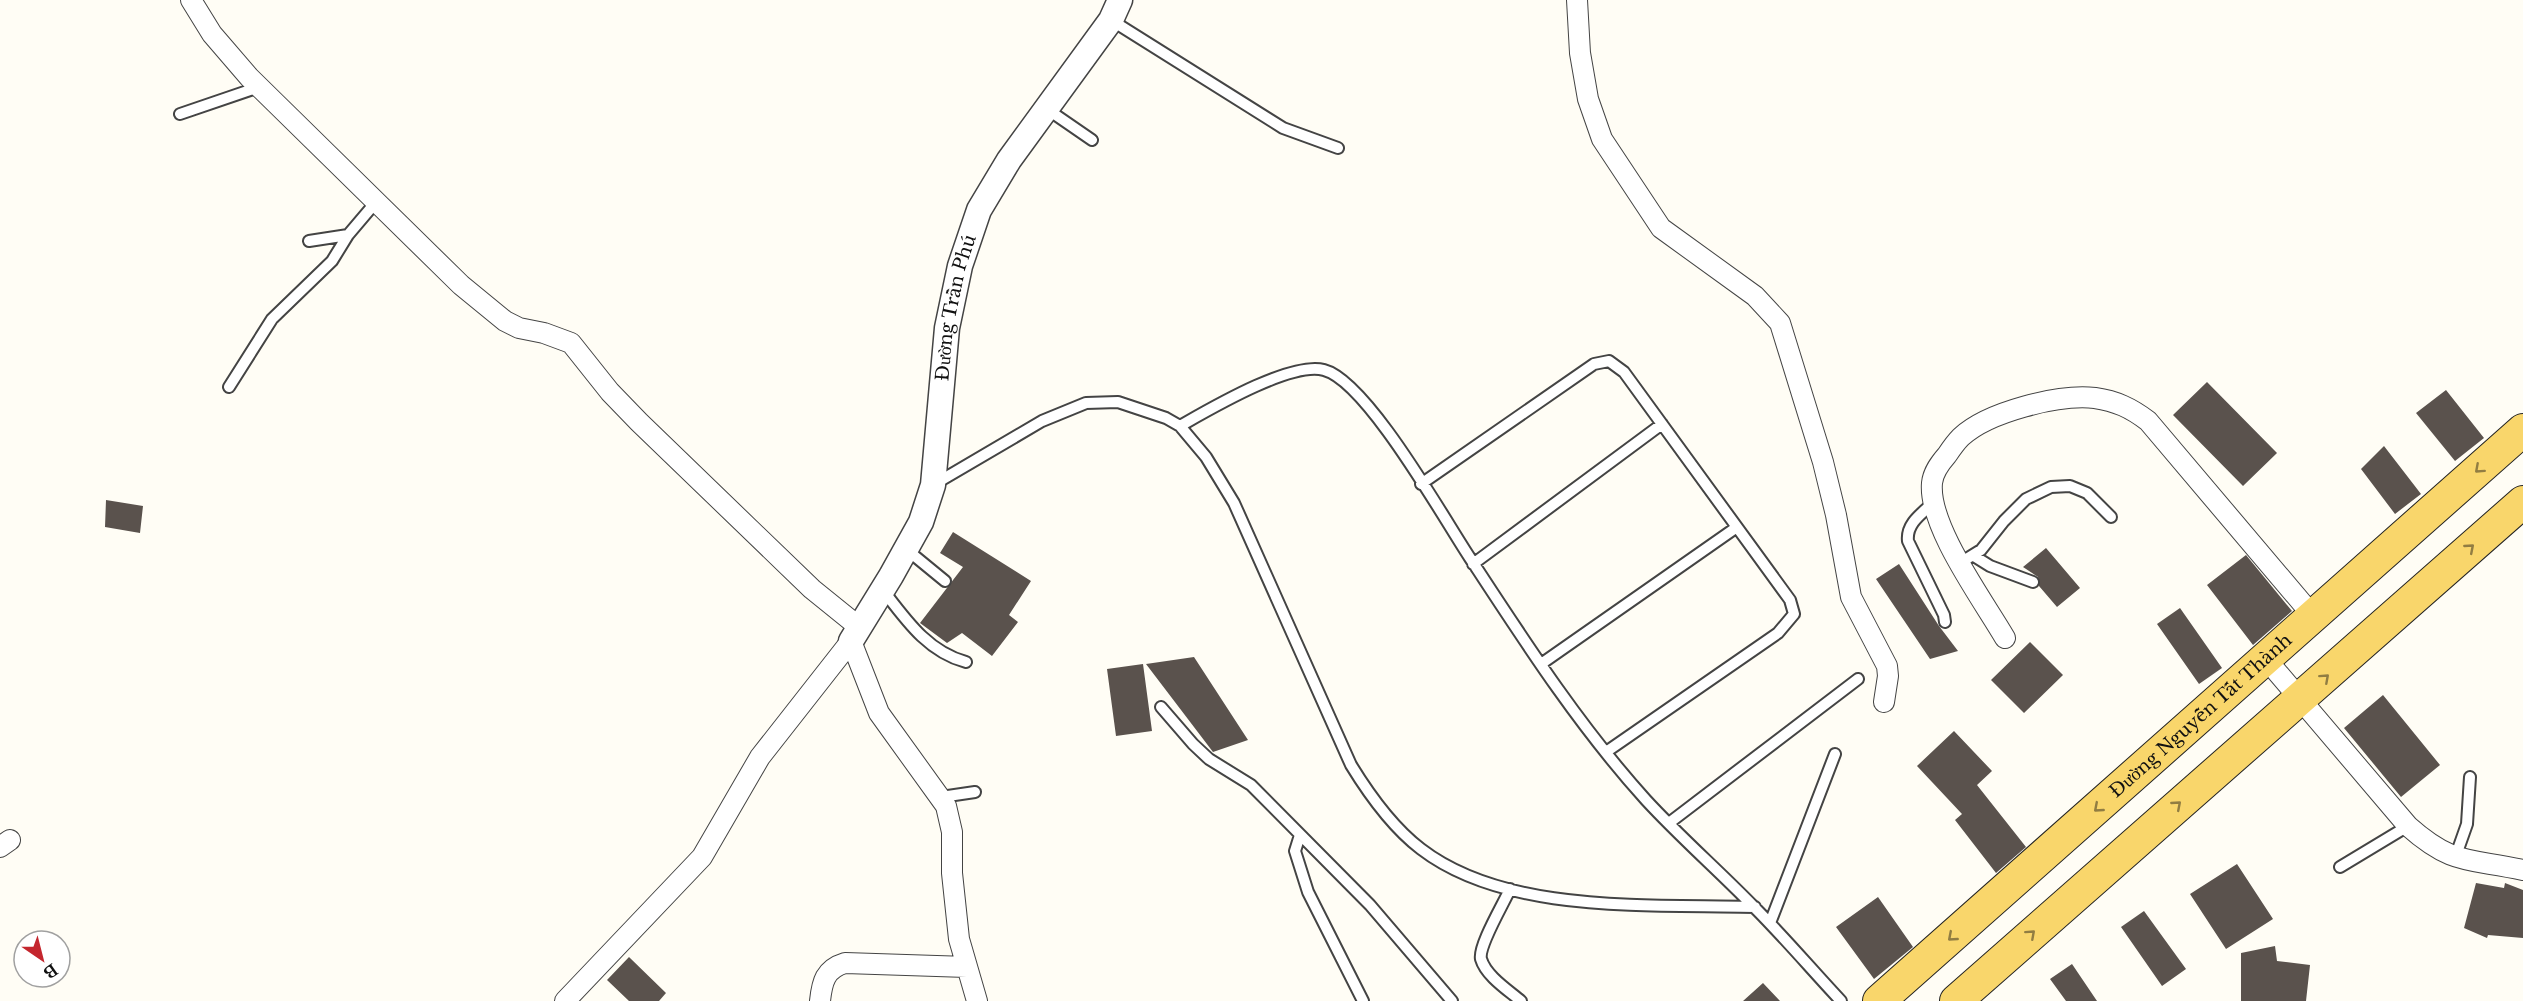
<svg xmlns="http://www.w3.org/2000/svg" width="2523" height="1001" font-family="'Libre Baskerville',serif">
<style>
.building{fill:#5a524d}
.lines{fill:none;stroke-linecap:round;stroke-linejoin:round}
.service-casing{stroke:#444;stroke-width:14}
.minor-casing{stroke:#444;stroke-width:22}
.tertiary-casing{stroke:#444;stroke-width:27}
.primary-casing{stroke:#222;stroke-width:34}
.service{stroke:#fff;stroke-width:10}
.minor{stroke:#fff;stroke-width:20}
.tertiary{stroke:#fff;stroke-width:24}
.primary{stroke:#f9d66b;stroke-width:32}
.oneway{stroke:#917d42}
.labels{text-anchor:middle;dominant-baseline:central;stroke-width:6;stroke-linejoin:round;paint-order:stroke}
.street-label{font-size:18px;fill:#111;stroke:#fff}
</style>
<rect width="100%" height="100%" fill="#fffdf5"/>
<!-- building -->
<path class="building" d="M2207,382L2277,453L2243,486L2173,415Z
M2446,390L2484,438L2455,461L2416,413Z
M2384,446L2421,494L2395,514L2361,469Z
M106,500L143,506L140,533L105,527Z
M953,532L1031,581L1009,615L1018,622L992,656L962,633L947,643L920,623L963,567L940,553Z
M2046,548L2080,588L2057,607L2039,586L2038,577L2023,567Z
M2246,555L2292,611L2253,645L2207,585Z
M1899,564L1939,626L1958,651L1930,659L1876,579Z
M2180,608L2222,668L2199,684L2157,624Z
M2030,642L2063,675L2024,713L1991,680Z
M1194,657L1248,740L1213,752L1146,664Z
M1143,664L1152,731L1116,736L1107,669Z
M2383,695L2440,765L2401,797L2344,728Z
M1954,731L1992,771L1977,785L2026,847L1996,873L1955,820L1962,814L1917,766Z
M2237,864L2273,919L2226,949L2190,894Z
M2476,883L2504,888L2505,883L2523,890V938L2488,935L2487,938L2464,928Z
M1878,897L1913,947L1874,979L1836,927Z
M2144,911L2186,969L2162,986L2121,927Z
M2275,946L2277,961L2310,965L2306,1001H2241V953Z
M629,957L666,993L659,1001H629L607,980Z
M2072,964L2097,1001H2066L2050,979Z
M1763,983L1780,1001H1743Z"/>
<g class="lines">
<!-- service casing -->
<g class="service-casing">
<path id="service" d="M1111,20L1283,128L1338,148
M1047,109L1092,140
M180,114L259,87
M309,241L348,235
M229,387L272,319L332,261L348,235L376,202
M1180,426C1210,409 1291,361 1324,370C1367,381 1444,519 1470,558C1525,642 1579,726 1646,800C1680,837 1719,871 1754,907C1784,937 1812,970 1841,1001
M1421,484L1594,364L1609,361L1624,372L1790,600L1794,614L1778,633L1606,752
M933,485L1042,421L1086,403L1118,402L1166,418L1180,426L1206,457L1234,503L1351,765C1370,796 1392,827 1421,849C1507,915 1652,904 1755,907
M1932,504C1921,514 1906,524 1908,541L1944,615L1945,622
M906,549L945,581
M1974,556L1990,566L2033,582
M1960,563L1981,550L2004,521L2026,499L2051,487L2070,486L2087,493L2111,517
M1473,564L1662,424
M883,590C906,620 928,652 966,662
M1541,664L1737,527
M1161,707L1193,744L1209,759L1251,785L1370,905L1452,1001
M941,797L975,792
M1669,823L1858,679
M1300,835L1295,851L1308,892L1363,1001
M2455,858L2467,824L2470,777
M2340,867L2408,826
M1510,889C1504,903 1478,946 1481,959C1486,976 1508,990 1521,1001
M1770,923L1835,754"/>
</g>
<!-- minor casing -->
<g class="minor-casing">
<path id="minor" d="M191,0L212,34L249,77L461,285L505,321L519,328L544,333L571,343L610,392L639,422L812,589L859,627
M1577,0L1580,53L1588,99L1602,139L1661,228L1755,296L1780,323L1823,462L1836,515L1851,597L1887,666L1888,676L1884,702
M2005,638C1983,600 1928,526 1932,483C1933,472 1940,463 1947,455C1951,449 1956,442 1961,437C1988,412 2058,394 2095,398C2116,401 2131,408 2148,421L2313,616
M851,641L879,713L946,806L952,832V873L959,939L977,1001
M2266,659L2408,826C2453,866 2469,858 2523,870
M0,847L10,840
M565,1001L702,857L760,757L851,641
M820,1001C822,982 825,969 845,963L967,967"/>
</g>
<!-- tertiary casing -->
<g class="tertiary-casing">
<g id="tertiary">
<path id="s1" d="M851,641L891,576L921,522L933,485L947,328L960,266L979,210L1009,160L1111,20L1120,0"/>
</g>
</g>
<!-- primary casing -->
<g class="primary-casing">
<g id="primary">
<path id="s2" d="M1879,1001L2523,430"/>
<path d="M1956,1001L2523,502"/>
</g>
</g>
<!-- service -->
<use href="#service" class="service"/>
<!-- minor -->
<use href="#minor" class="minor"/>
<!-- tertiary -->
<use href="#tertiary" class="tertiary"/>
<!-- primary -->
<use href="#primary" class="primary"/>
</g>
<!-- one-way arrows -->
<defs><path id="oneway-chevron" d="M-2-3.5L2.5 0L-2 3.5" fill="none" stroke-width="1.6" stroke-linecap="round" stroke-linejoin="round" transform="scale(1.5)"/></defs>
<g class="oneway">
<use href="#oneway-chevron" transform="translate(2479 469) rotate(138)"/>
<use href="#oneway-chevron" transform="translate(2470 548) rotate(-41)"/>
<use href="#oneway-chevron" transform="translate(2325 678) rotate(-42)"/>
<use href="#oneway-chevron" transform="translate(2177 805) rotate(-41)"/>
<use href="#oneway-chevron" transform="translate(2098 808) rotate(139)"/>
<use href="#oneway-chevron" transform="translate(2031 934) rotate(-42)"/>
<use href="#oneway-chevron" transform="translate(1952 937) rotate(139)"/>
</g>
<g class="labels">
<!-- street labels -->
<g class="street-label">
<text stroke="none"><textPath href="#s1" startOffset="356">Đường Trần Phú</textPath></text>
<text stroke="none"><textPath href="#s2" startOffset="430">Đường Nguyễn Tất Thành</textPath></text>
</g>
</g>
<!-- north arrow -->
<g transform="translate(42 959) rotate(145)"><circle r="28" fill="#ffffff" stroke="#a0a0a0" stroke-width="1.5"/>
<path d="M0-4.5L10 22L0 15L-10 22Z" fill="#c4262e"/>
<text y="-9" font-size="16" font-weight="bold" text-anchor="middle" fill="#111111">B</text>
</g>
</svg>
